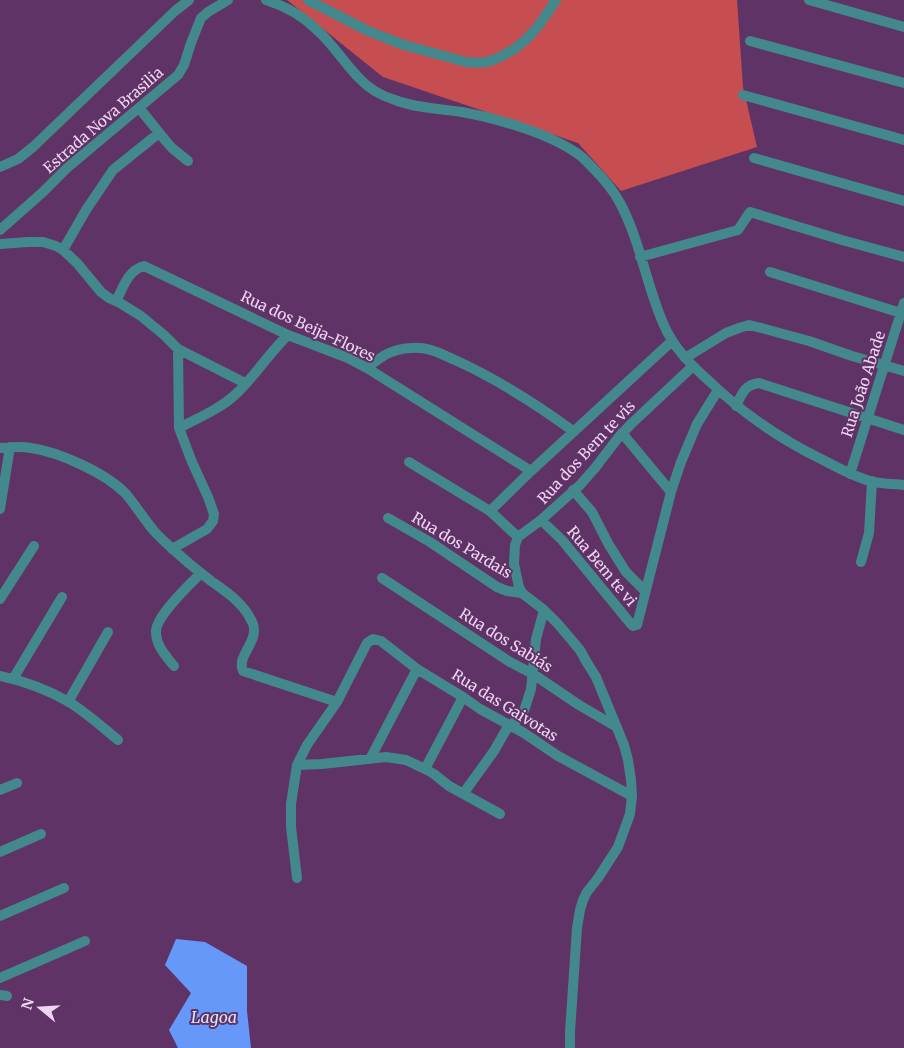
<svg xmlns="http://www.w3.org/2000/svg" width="904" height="1048" font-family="Merriweather,serif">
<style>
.forest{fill:#c74e50}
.water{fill:#6598f9}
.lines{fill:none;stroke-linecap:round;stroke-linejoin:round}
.minor{stroke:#43888d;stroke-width:10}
.labels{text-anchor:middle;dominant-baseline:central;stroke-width:4;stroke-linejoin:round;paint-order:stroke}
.street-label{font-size:15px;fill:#efd5f2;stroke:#5f3366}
.water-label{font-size:16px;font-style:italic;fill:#d7e5fe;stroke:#5f3366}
</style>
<rect width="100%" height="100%" fill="#5f3366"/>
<!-- forest -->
<path class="forest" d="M287,0H737L743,87L757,147L621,191L578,143L383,77Z"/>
<!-- water -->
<path class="water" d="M176,939L205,942L247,966V1011L251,1048H178L169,1030L191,993L165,965Z"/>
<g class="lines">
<!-- minor -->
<path class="minor" d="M266,0C285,6 302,15 317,30C333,44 344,63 359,78C368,88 382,96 395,100C416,108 440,109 462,112C496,118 547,133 575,152C581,155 586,161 591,166C602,177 613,189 620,203C640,240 646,284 663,323C673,347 689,363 708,380C742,413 780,439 823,460C838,468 853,476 870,481C881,484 893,484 904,485
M308,0L366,30L383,37L404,45L466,62C473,63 479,63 486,62C492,61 498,58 504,55C530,41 540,24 556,0
M809,0L904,27
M750,41L904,83
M743,95L904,140
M140,109L165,140L172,148L188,161
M754,158L904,201
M0,167L18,159L33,147L175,11L189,0
M0,230L43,192L67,168L178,75L184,65L191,43L201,18L208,12L228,0
M0,244L28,242H43L56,246L63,250L77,263L101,292L109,298L120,303L141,316L164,335L178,349L245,383
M63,250L86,210L113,170L159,133
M640,257L738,230L750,212L842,240L904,257
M770,272L904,314
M116,301C123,288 128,270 144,266L288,335L348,358L367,368L531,471
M685,358L726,333L739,328L749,325L765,329L809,341L852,356L904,371
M367,368C382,356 391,349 411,348C427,346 441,354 455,360C497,379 536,404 573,431
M736,406C742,394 744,385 759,383L904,430
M179,428C198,418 220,409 236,394C255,376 269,353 288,335
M622,433L671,492
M0,448C10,447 21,446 31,448C59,452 106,473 126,494C136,506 144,519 154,531C163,541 174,550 184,559C193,567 202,574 211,581C228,593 245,604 253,624C259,642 236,656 243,671L337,702
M409,462L490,511L518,537
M850,474L904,303
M573,490L592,512L609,545L626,572L645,591
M0,509L10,447
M490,511L531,471L672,341
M388,518L430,542L497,587L507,591L522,593
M541,520L562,540L631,624L633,626L637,625L671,492L681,462L697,424L718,390
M172,549L207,529L213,521L214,514L208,497L192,462L179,428L178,349
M861,562L869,533L872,481
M382,578L510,662L533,674L579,705L615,726
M0,599L34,546
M174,666C166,656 156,646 156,632C155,617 190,584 201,573
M0,676C23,681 48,690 69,702C87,713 102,727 118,740
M13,679L62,597
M68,702L108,632
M370,759L417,669
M297,765L322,764L386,757L406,760L425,769L434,774L449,786L500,814
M425,769L463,697
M0,790L17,783
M463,794L494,751L506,730L521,716L525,708L531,689L536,639L544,610
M0,852L41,834
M297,878L291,827V804L297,765L307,745L337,702L367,643L373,639L381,641L417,669L463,697L480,709L524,733L558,756L632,796
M0,916L64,888
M0,978L85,941
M0,995L7,996
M570,1048V1032L577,928L580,910L583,900L587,892L598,878L618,847L630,814L632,796L631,780L628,760L624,745L596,677L586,661L580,650L558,624L544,610L522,593L519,587L514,564L515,545L518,537L541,520L580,485L595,468L618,438L631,424L693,366"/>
</g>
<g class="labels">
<!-- street labels -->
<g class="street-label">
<text transform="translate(103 120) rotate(-41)">Estrada Nova Brasilia</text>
<text transform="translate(308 326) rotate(25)">Rua dos Beija-Flores</text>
<text transform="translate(863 384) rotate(-72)">Rua João Abade</text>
<text transform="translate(586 452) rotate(-47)">Rua dos Bem te vis</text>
<text transform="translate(462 545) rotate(31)">Rua dos Pardais</text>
<text transform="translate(602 566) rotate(50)">Rua Bem te vi</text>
<text transform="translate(506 640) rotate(32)">Rua dos Sabiás</text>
<text transform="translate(505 705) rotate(32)">Rua das Gaivotas</text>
</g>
<!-- water labels -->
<g class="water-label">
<text x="214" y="1017">Lagoa</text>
</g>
</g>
<!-- north arrow -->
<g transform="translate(40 1008) rotate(288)" stroke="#5f3366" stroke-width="4" paint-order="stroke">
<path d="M0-4L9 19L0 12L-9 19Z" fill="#efd5f2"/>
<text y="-8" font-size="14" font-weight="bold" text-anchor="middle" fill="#efd5f2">N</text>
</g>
</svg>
